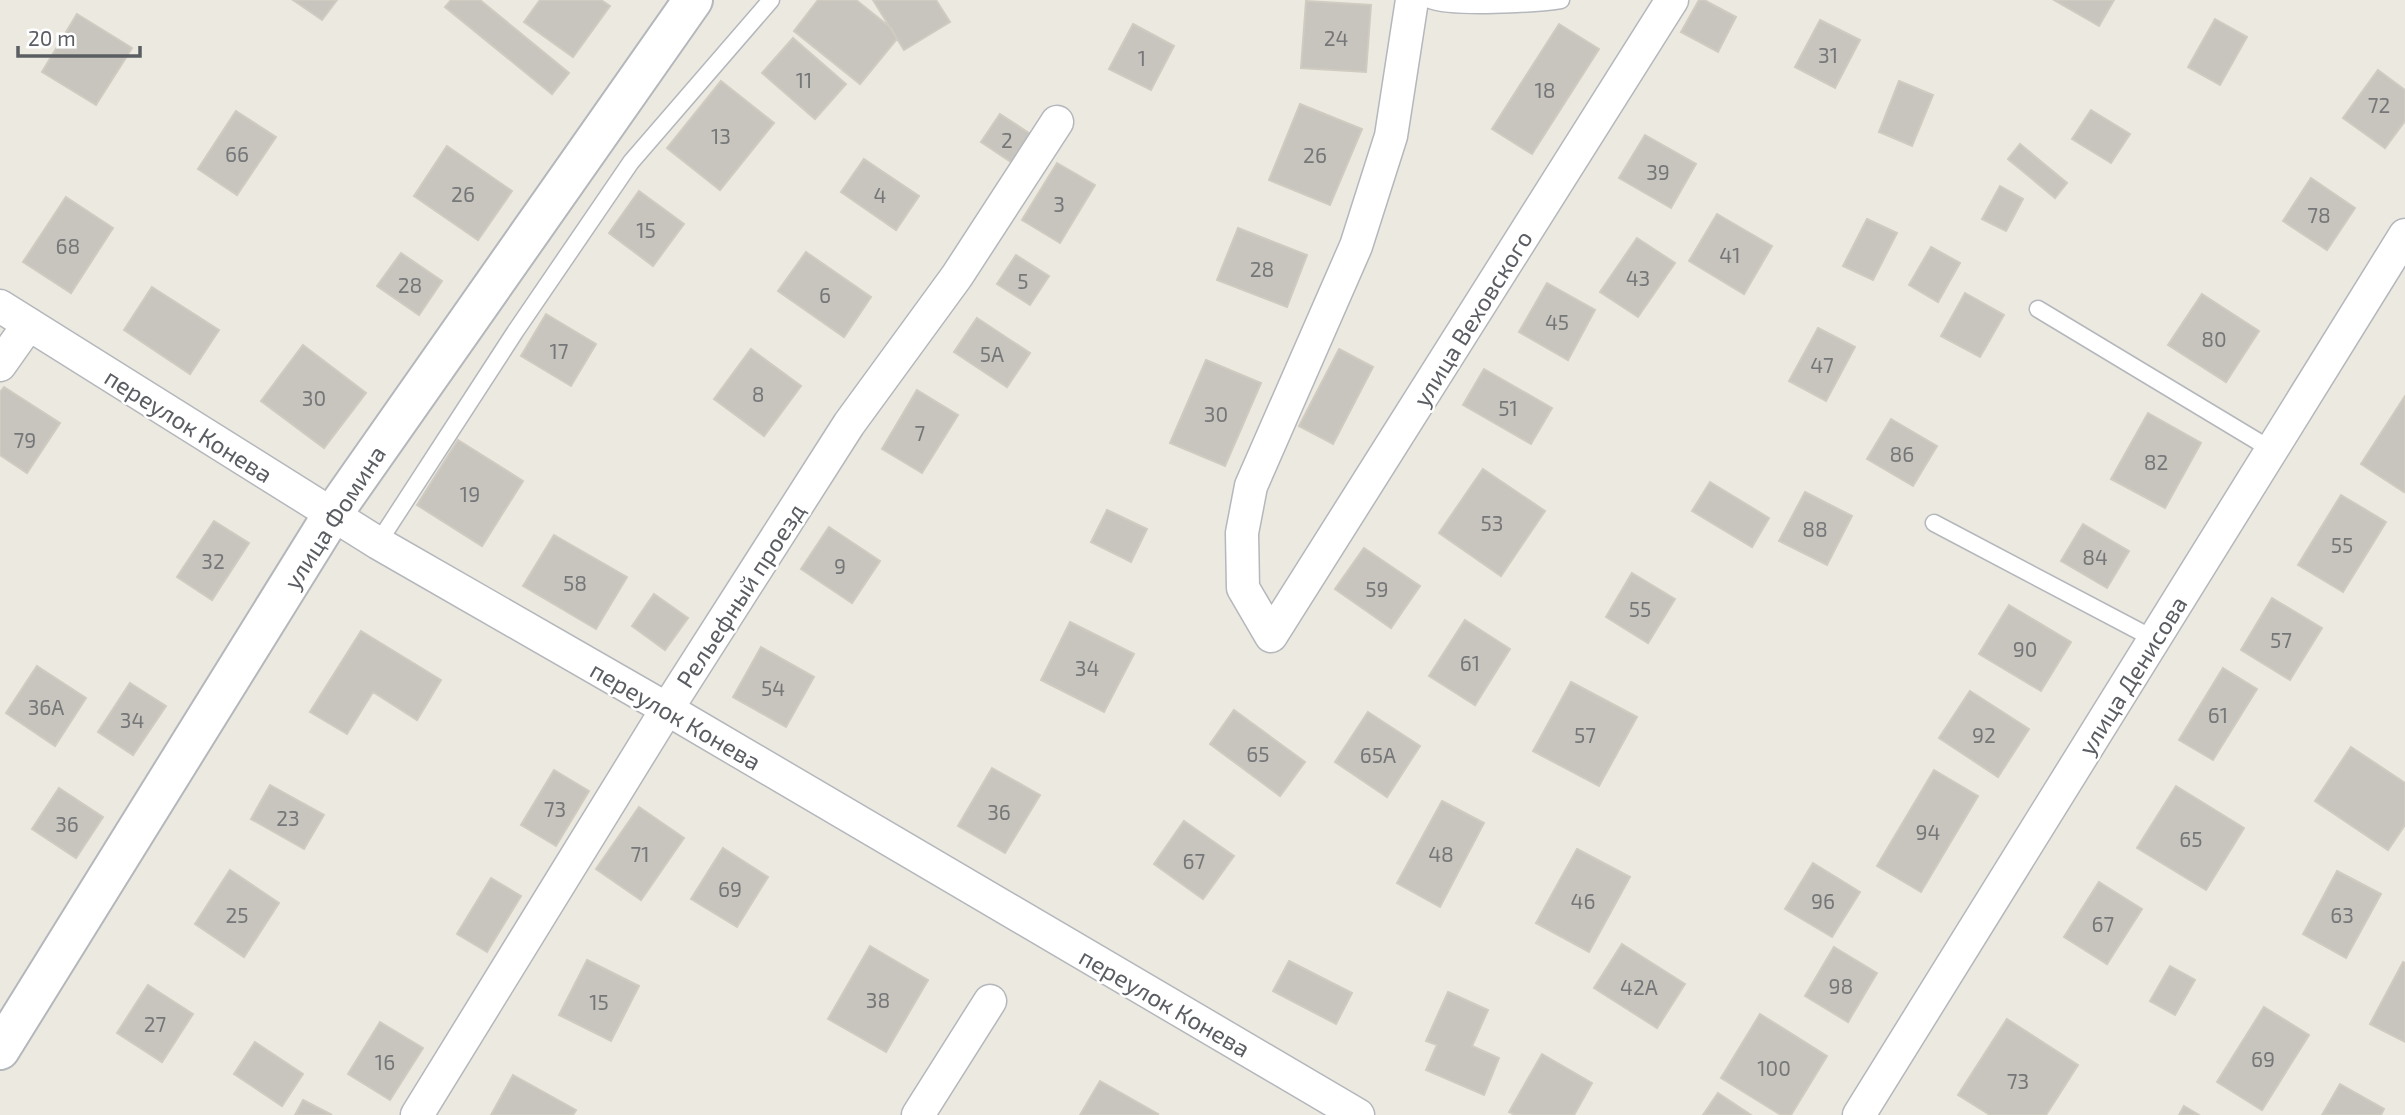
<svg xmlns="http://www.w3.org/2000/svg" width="2405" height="1115" font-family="'Exo 2',sans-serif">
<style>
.building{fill:#c8c4be;stroke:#d0cbc0;stroke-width:2}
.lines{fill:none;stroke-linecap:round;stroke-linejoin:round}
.service-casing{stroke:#b4b7bb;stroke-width:19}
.minor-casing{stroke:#b4b7bb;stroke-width:35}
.tertiary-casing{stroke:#b4b7bb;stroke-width:42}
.service{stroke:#fff;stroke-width:16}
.minor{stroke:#fff;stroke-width:32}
.tertiary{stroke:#fff;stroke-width:38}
.labels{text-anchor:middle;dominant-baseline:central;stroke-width:5;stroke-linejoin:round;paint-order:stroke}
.number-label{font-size:21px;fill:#767779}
.street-label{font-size:24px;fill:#5a5d62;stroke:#fff}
</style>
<rect width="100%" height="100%" fill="#ece9e1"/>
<!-- building -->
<path class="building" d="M293,0H337L322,20Z
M451,0H480L569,73L552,94L445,7Z
M540,0H601L610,6L573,57L524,22Z
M818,0H856L891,28L897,39L860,84L794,31Z
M873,0H936L950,22L904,50Z
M1699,0H1704L1736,17L1718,52L1681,32Z
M2054,0H2114L2099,26Z
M1306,1L1371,5L1366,72L1301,68Z
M77,14L132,48L96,105L42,72Z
M2215,19L2247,37L2220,85L2188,67Z
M1820,20L1860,40L1835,88L1795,67Z
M1133,24L1174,46L1151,90L1109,69Z
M1559,24L1599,49L1532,154L1492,129Z
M793,38L846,84L815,119L762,73Z
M2378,70L2405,90V121L2385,148L2343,118Z
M721,81L774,123L720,190L667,148Z
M1899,81L1933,95L1912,146L1879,132Z
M1300,104L1362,129L1330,205L1269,180Z
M2091,110L2130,134L2111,163L2072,139Z
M236,111L276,137L237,195L198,169Z
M1000,114L1032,135L1014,164L981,142Z
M1645,135L1696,164L1671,208L1619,178Z
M2020,144L2067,183L2055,198L2008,159Z
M447,146L512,191L478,240L414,196Z
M864,159L919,196L896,230L841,192Z
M1057,163L1095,185L1060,243L1022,220Z
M2311,178L2355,208L2327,250L2283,221Z
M2000,186L2023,199L2006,231L1982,219Z
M639,191L684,224L653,266L609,233Z
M66,197L113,228L71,293L23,262Z
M1717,214L1772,246L1744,294L1689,261Z
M1867,219L1897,233L1873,280L1843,266Z
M1238,228L1307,255L1287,307L1217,280Z
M1637,238L1675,263L1638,317L1600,292Z
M1931,247L1960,263L1938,302L1909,285Z
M806,252L871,297L844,337L778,291Z
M401,253L442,281L419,315L377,286Z
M1016,255L1049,276L1030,305L997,284Z
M1547,283L1595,310L1568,360L1519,332Z
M152,287L219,330L190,374L124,330Z
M1965,293L2004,315L1980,357L1941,336Z
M2202,294L2259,331L2226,382L2168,345Z
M546,314L596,344L571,386L521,356Z
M977,318L1030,353L1007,387L954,352Z
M1818,328L1855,347L1826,401L1789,381Z
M303,345L366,393L324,448L261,401Z
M751,349L801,386L764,436L714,399Z
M1339,349L1373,367L1333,444L1299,426Z
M1206,360L1261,383L1225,466L1170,443Z
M1484,369L1552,408L1531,444L1463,405Z
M4,387L60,423L27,473L0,455V392Z
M917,390L958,415L922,473L882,449Z
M2405,396V490L2404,492L2361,464Z
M2148,413L2201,443L2165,508L2111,479Z
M1891,419L1937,446L1913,486L1867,459Z
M458,440L523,481L482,546L417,505Z
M1483,469L1545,511L1501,576L1439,533Z
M1710,482L1769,518L1752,547L1692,511Z
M1805,492L1852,516L1827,565L1779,541Z
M2341,495L2386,522L2343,592L2298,565Z
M1107,510L1147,529L1131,562L1091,542Z
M214,521L249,543L212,600L177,577Z
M2083,524L2129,551L2107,588L2061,561Z
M829,527L880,561L852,603L801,569Z
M554,535L627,577L596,629L523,586Z
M1364,548L1420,586L1391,628L1335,589Z
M1632,573L1675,599L1648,643L1606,617Z
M654,594L688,618L665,650L632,626Z
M2272,598L2322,628L2290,680L2241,650Z
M2009,605L2071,642L2041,691L1979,654Z
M1465,620L1510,649L1475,705L1429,676Z
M1070,622L1134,654L1104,712L1041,680Z
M361,631L441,680L417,720L373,692L347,734L310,712Z
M761,647L814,677L786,727L733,697Z
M37,666L86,698L55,746L6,713Z
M2223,668L2257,689L2213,760L2179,740Z
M1571,682L1637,717L1599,786L1533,751Z
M130,683L166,706L133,755L98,732Z
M1970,691L2029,729L1998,777L1939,738Z
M1234,710L1305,762L1280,796L1210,744Z
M1368,712L1420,746L1387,797L1335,762Z
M2351,747L2405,783V825L2388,850L2315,801Z
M992,768L1040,795L1005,853L958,826Z
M554,770L589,791L556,846L521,825Z
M1934,770L1978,796L1921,892L1877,866Z
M270,785L324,815L304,849L251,819Z
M2176,786L2244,828L2206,890L2137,848Z
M59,788L103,817L76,858L32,829Z
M1442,801L1484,823L1440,907L1397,883Z
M639,807L684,838L641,900L596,869Z
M1184,821L1234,856L1203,899L1154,864Z
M723,848L768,877L737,927L691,899Z
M1577,849L1630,877L1589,952L1536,923Z
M1813,863L1860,892L1832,937L1785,909Z
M230,870L279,903L244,957L195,924Z
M2337,871L2381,894L2346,958L2303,934Z
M491,878L521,896L487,952L457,934Z
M2099,882L2142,909L2107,964L2064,937Z
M1622,944L1685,984L1657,1028L1594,988Z
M870,946L928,980L886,1052L828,1019Z
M1834,947L1877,973L1848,1022L1805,996Z
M587,960L639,986L611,1041L559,1015Z
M1289,961L1352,993L1336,1024L1273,991Z
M2403,962L2405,963V1042L2370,1024Z
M2170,966L2195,980L2175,1015L2150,1001Z
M148,985L193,1014L162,1062L117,1033Z
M1448,992L1488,1010L1472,1046L1499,1058L1484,1095L1426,1070L1437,1045L1426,1041Z
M2264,1007L2309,1035L2262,1110L2217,1082Z
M1760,1014L1827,1056L1791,1115H1781L1721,1078Z
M2007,1019L2078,1065L2046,1115H1990L1958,1095Z
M380,1022L423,1048L390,1100L348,1074Z
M255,1042L303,1074L282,1106L234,1074Z
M1542,1054L1592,1083L1574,1115H1515L1509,1112Z
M513,1075L576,1110L573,1115H491Z
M1100,1081L1158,1114L1157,1115H1080Z
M2340,1084L2384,1109L2381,1115H2322Z
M1718,1093L1751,1115H1703Z
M303,1100L332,1115H295Z
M2184,1106L2199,1115H2179Z"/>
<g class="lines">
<!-- service casing -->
<g class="service-casing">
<path id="service" d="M1430,0C1453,9 1535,4 1561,0
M2038,309L2272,450
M1934,523L2154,639
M378,543L515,332L631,162L771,0"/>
</g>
<!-- minor casing -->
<g class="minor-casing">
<path id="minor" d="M1412,0L1391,136L1356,246L1251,486L1242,533L1243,588L1271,636L1672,0
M0,306L378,543L667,709L1358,1115
M0,365L29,324
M417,1115L667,709L849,424L957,276L1057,122
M918,1115L990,1001
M1859,1115L2405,235"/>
</g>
<!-- tertiary casing -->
<g class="tertiary-casing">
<path id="tertiary" d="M0,1050L332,515L693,0"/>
</g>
<!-- service -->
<use href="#service" class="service"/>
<!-- minor -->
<use href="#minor" class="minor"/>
<!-- tertiary -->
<use href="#tertiary" class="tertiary"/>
</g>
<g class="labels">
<!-- number labels -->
<g class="number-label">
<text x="1336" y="37">24</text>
<text x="1828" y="54">31</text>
<text x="1142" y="57">1</text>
<text x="804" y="79">11</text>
<text x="1545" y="89">18</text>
<text x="2379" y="104">72</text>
<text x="721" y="135">13</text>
<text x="1007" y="139">2</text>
<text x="237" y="153">66</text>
<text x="1315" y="154">26</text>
<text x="1658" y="171">39</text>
<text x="463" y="193">26</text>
<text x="880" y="194">4</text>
<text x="1059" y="203">3</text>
<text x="2319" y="214">78</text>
<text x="646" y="229">15</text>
<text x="68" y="245">68</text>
<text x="1730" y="254">41</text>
<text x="1262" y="268">28</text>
<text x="1638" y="277">43</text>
<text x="1023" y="280">5</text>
<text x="410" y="284">28</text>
<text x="825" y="294">6</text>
<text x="1557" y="321">45</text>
<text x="2214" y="338">80</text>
<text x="559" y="350">17</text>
<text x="992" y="353">5А</text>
<text x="1822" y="364">47</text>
<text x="758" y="393">8</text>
<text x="314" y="397">30</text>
<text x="1508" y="407">51</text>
<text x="1216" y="413">30</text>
<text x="920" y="432">7</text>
<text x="25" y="439">79</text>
<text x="1902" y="453">86</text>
<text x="2156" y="461">82</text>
<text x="470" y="493">19</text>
<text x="1492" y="522">53</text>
<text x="1815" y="528">88</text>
<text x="2342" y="544">55</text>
<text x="2095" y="556">84</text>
<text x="213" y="560">32</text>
<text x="840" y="565">9</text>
<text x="575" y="582">58</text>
<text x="1377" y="588">59</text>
<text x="1640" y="608">55</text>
<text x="2281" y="639">57</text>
<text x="2025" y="648">90</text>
<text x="1470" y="662">61</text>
<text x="1087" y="667">34</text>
<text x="773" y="687">54</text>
<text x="46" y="706">36А</text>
<text x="2218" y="714">61</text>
<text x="132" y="719">34</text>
<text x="1585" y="734">57</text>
<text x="1984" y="734">92</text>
<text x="1258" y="753">65</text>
<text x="1378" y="754">65А</text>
<text x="555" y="808">73</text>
<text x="999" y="811">36</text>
<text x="288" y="817">23</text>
<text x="67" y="823">36</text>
<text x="1928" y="831">94</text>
<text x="2191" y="838">65</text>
<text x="640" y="853">71</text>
<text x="1441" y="853">48</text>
<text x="1194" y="860">67</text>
<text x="730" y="888">69</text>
<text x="1583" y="900">46</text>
<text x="1823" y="900">96</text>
<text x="237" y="914">25</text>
<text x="2342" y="914">63</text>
<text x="2103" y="923">67</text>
<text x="1841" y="985">98</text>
<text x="1639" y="986">42А</text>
<text x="878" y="999">38</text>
<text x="599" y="1001">15</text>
<text x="155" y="1023">27</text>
<text x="2263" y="1058">69</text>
<text x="385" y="1061">16</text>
<text x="1774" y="1067">100</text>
<text x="2018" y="1080">73</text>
</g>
<!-- street labels -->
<g class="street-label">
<text transform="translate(1472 318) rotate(-58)">улица Веховского</text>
<text transform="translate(189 425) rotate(32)">переулок Конева</text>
<text transform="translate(334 517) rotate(-57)">улица Фомина</text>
<text transform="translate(740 595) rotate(-57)">Рельефный проезд</text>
<text transform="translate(2132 675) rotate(-58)">улица Денисова</text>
<text transform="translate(676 715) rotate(30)">переулок Конева</text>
<text transform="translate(1165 1002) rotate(30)">переулок Конева</text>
</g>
</g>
<!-- scale -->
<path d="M18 46v10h122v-10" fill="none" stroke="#5a5d62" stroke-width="3.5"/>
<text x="28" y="46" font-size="21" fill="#5a5d62" stroke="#ffffff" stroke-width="5" paint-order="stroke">20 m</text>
</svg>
